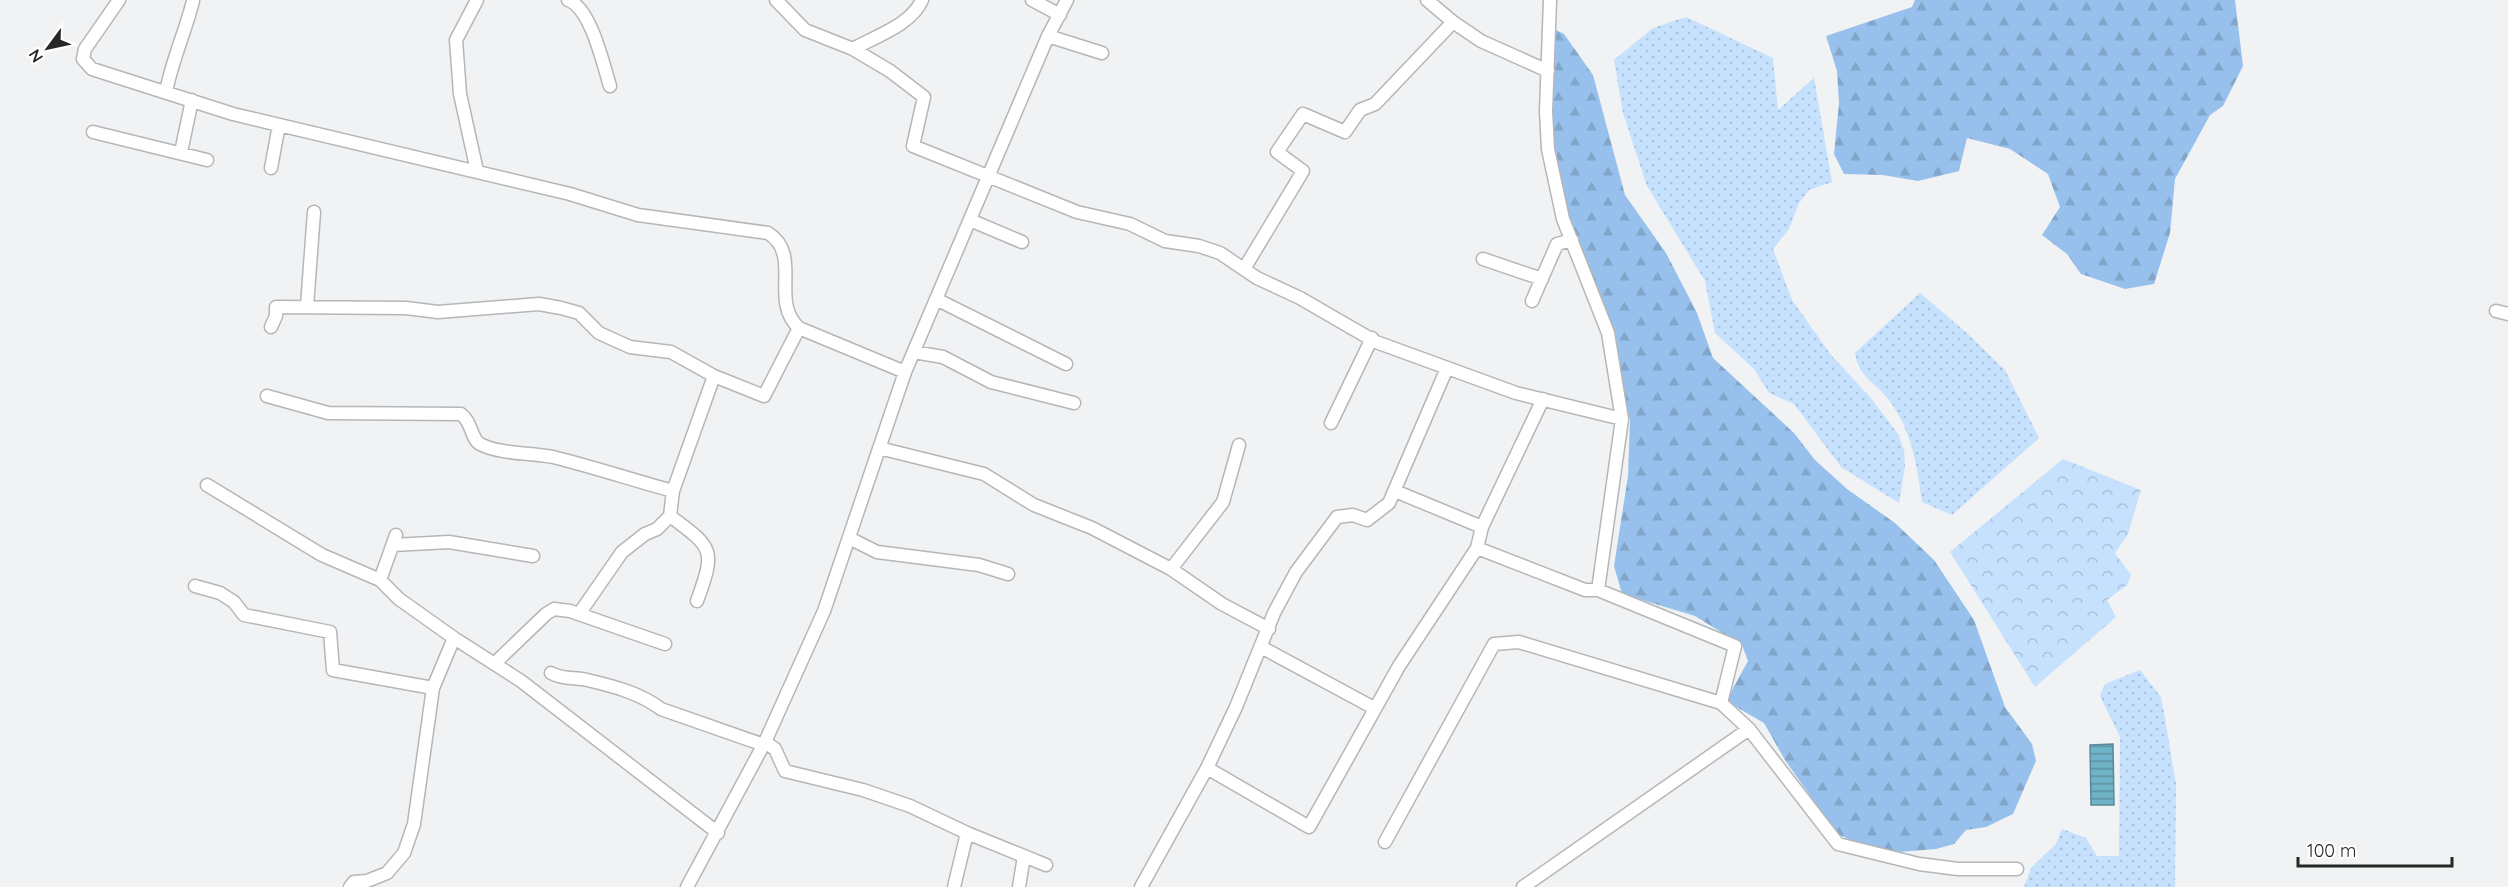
<svg xmlns="http://www.w3.org/2000/svg" width="2508" height="887" font-family="Quicksand,sans-serif">
<style>
.grass{fill:url(#grass-dots)}
.forest{fill:url(#forest-firs)}
.park{fill:url(#park-crowns)}
.water{fill:url(#water-rules);stroke:#598998;stroke-width:1.5}
.lines{fill:none;stroke-linecap:round;stroke-linejoin:round}
.minor-casing{stroke:#b4b6b8;stroke-width:15}
.minor{stroke:#fff;stroke-width:12}
</style>
<defs>
<pattern id="grass-dots" width="8" height="8" patternUnits="userSpaceOnUse" patternTransform="scale(1.5)"><rect width="8" height="8" fill="#c5e1fe"/><path d="M2 2h.1M6 6h.1" fill="none" stroke="#a9c1da" stroke-width="1.8" stroke-linecap="round"/></pattern>
<pattern id="forest-firs" width="22" height="20" patternUnits="userSpaceOnUse" patternTransform="scale(1.5)"><rect width="22" height="20" fill="#97c1ec"/><path d="M5 1l3.5 6h-7zM16 11l3.5 6h-7z" fill="#82a6ca"/></pattern>
<pattern id="park-crowns" width="20" height="18" patternUnits="userSpaceOnUse" patternTransform="scale(1.5)"><rect width="20" height="18" fill="#c5e1fe"/><path d="M2 6a3 3 0 1 1 6 0M12 15a3 3 0 1 1 6 0" fill="none" stroke="#a9c1da"/></pattern>
<pattern id="water-rules" width="6" height="5" patternUnits="userSpaceOnUse" patternTransform="scale(1.5)"><rect width="6" height="5" fill="#6fb3c8"/><path d="M0 2.5h6" fill="none" stroke="#5b92a2"/></pattern>
</defs>
<rect width="100%" height="100%" fill="#f0f2f4"/>
<!-- grass -->
<path class="grass" d="M1686,17L1773,58L1778,110L1814,78L1832,182L1809,190L1799,203L1789,229L1773,249L1792,300L1831,355L1870,397L1898,434L1904,450L1905,466L1899,503L1841,467L1794,404L1769,393L1754,369L1715,333L1705,281L1647,186L1623,113L1614,60L1653,28Z
M1920,293L1968,334L2005,370L2039,438L1952,515L1922,502C1917,466 1913,436 1892,404C1879,384 1858,378 1855,353Z
M2140,670L2161,697L2164,713L2176,784L2175,887H2024L2031,868L2056,844L2062,829L2086,838L2097,856H2119L2120,737L2100,696L2105,684Z"/>
<!-- forest -->
<path class="forest" d="M1915,0H2235L2243,66L2223,106L2210,115L2175,179L2170,233L2154,284L2125,289L2081,274L2067,254L2042,235L2060,207L2048,174L2010,149L1967,138L1959,171L1918,181L1883,175L1844,174L1834,154L1839,103L1837,71L1826,36L1912,7Z
M1544,24L1564,34L1593,75L1625,195L1666,253L1697,313L1713,358L1794,433L1815,460L1847,489L1895,523L1934,560L1974,620L2005,707L2032,744L2036,761L2013,814L1986,827L1966,830L1954,844L1936,849L1899,852L1867,847L1837,834L1785,760L1764,723L1726,701L1748,661L1742,645L1695,616L1622,594L1614,566L1628,476L1630,420L1608,329L1583,271L1547,142Z"/>
<!-- park -->
<path class="park" d="M2063,459L2141,490L2128,534L2115,553L2131,575L2127,585L2107,600L2116,617L2035,687L1950,552Z"/>
<!-- water -->
<path class="water" d="M2113,744L2114,805H2091L2090,745Z"/>
<g class="lines">
<!-- minor casing -->
<g class="minor-casing">
<path id="minor" d="M119,0L85,49L83,59L92,69L233,114L570,194L638,215L768,233C803,255 769,301 799,328L905,372
M477,0L456,40L460,94L477,171
M568,0C591,8 603,64 610,86
M776,0L805,30L853,49L890,71L924,97L913,146L1077,212L1130,224L1165,241L1199,246L1220,253L1257,278L1300,298L1376,342L1516,393L1622,419
M1032,0L1060,15
M1427,0L1453,22L1481,41L1548,71
M1550,0L1546,111L1548,149L1563,219L1608,333L1622,419L1598,590
M1048,36L1102,53
M853,49C876,36 911,25 922,0
M166,92C172,60 185,33 193,1
M93,132L207,160
M181,152L192,100
M271,168L279,125
M970,220L1022,242
M1483,259L1542,279
M1244,269L1303,171L1277,152L1303,114L1345,132L1360,110L1375,104L1453,22
M936,299L1066,364
M1532,301L1557,244L1572,240
M307,306L314,212
M2496,311L2508,314
M271,327L276,316V307L406,308L438,312L539,304L561,308L579,313L599,333L630,347L671,352L714,376L764,396L799,328
M914,352L943,357L991,382L1074,403
M267,396L328,413L461,414C472,422 471,439 480,444C502,455 529,452 553,457C593,467 633,480 673,491
M1331,423L1372,338
M879,448L984,474L1034,505L1092,528L1171,569L1222,604L1269,629
M207,485L322,555L380,580L399,599L454,638L521,681L718,833
M1395,491L1482,527
M670,516C713,548 716,549 697,601
M849,538L877,552L979,565L1008,574
M393,545L449,542L533,556
M1477,548L1585,590H1598L1735,646L1721,703L1749,729L1838,844L1919,864L1958,869H2017
M1171,569L1223,502L1239,445
M380,580L396,535
M195,586L220,593L234,602L244,615L330,632L333,670L433,688
M579,614L622,552L645,534L657,529L670,516L673,491L714,376
M1261,647L1374,708
M495,663L546,614L554,609L570,611L665,644
M551,673C564,680 574,677 587,680C613,686 640,693 661,709L764,745
M765,742L775,749L785,771L863,790L910,806L967,833L1046,865
M1207,768L1309,827L1399,666L1477,548L1482,527L1543,399
M1385,842L1494,644L1519,642L1721,703
M350,887L354,882L367,881L387,873L404,853L414,824L433,688L454,638
M687,887L765,742L824,611L905,372L1048,36L1067,0
M954,887L967,833
M1019,887L1024,856
M1141,887L1207,768L1236,707L1274,613L1296,572L1337,517L1353,515L1367,520L1389,503L1447,368
M1523,887L1749,729"/>
</g>
<!-- minor -->
<use href="#minor" class="minor"/>
</g>
<!-- north arrow -->
<g transform="translate(48 48) rotate(237)" stroke="#ffffff" stroke-width="4.5" paint-order="stroke">
<path d="M0-4.5L10 22L0 15L-10 22Z" fill="#262727"/>
<text y="-9" font-size="16" font-weight="bold" text-anchor="middle" fill="#262727">N</text>
</g>
<!-- scale -->
<path d="M2298 857v9h154v-9" fill="none" stroke="#262727" stroke-width="3"/>
<text x="2307" y="857" font-size="18" fill="#262727" stroke="#ffffff" stroke-width="4.5" paint-order="stroke">100 m</text>
</svg>
